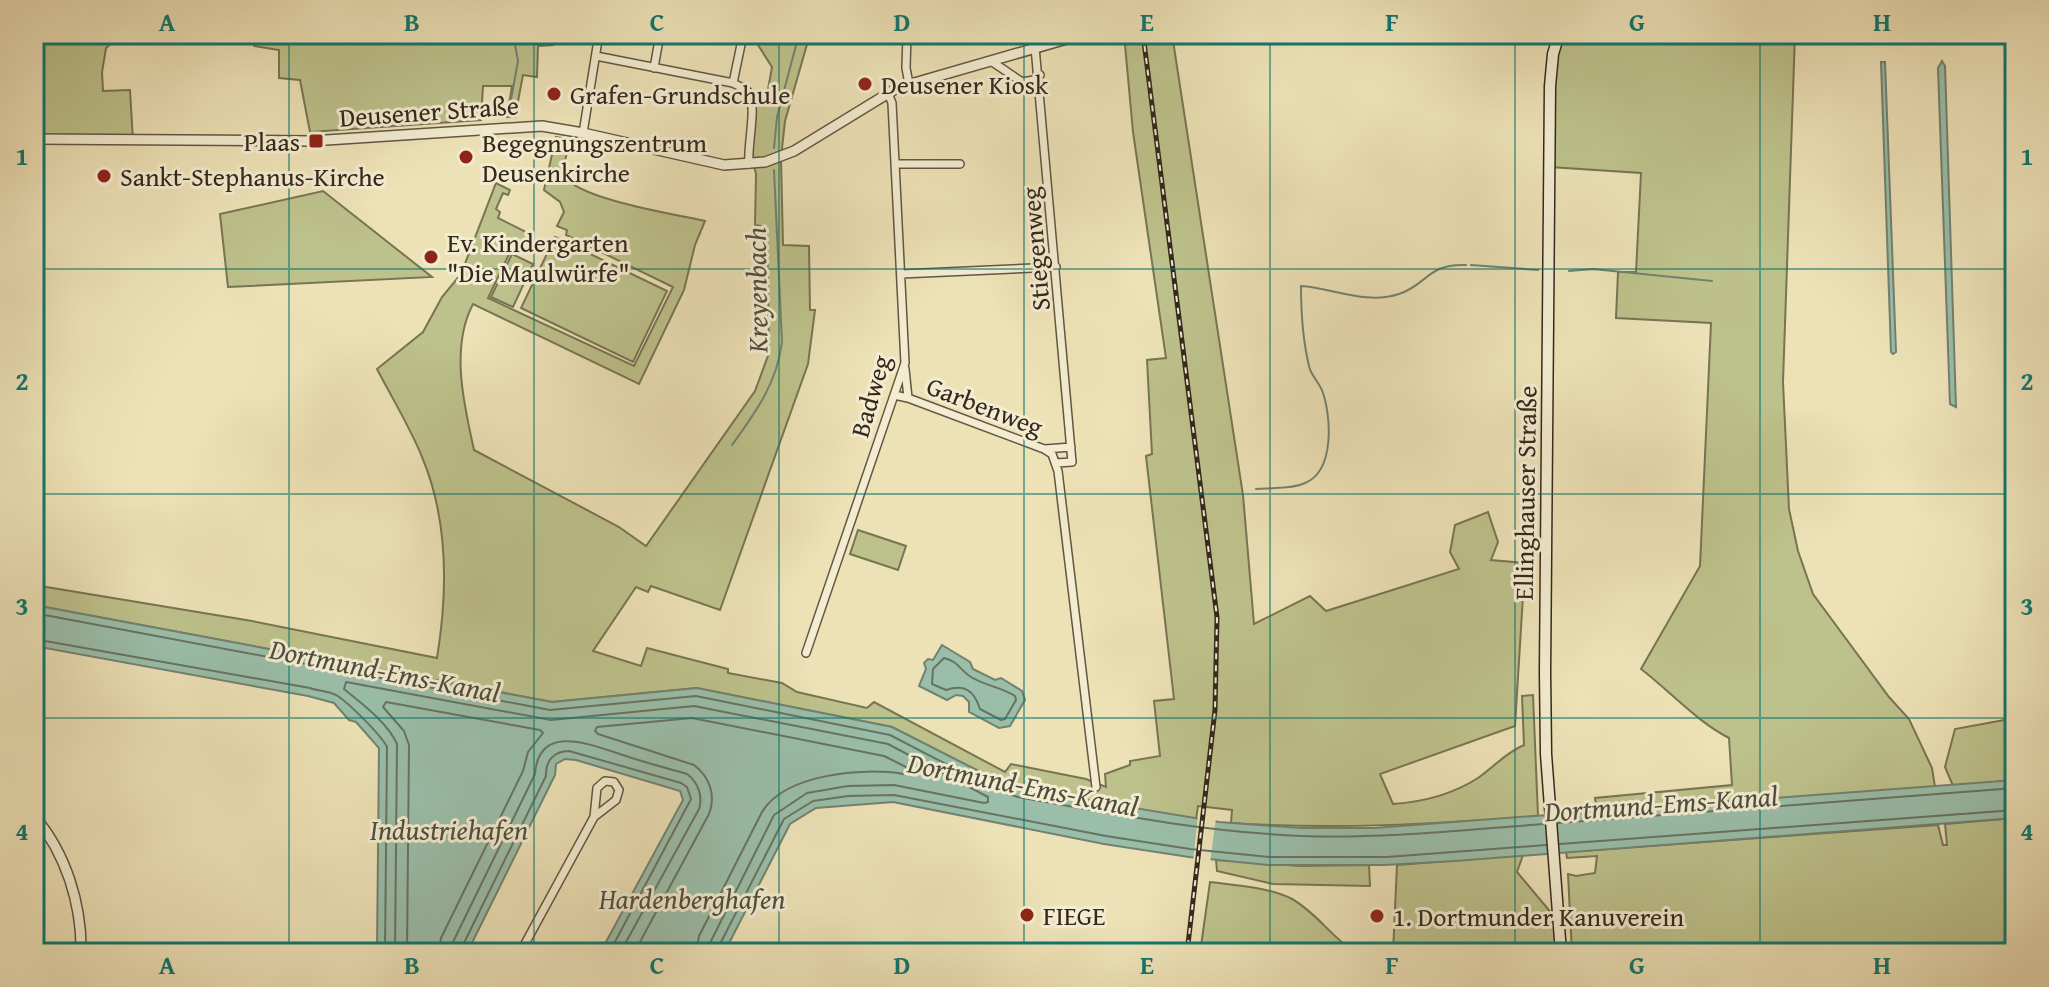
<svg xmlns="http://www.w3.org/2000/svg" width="2049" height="987" font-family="'Gentium Book Plus',serif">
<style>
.green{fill:#bdc18b;stroke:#787454;stroke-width:2}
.water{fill:#9abea9;stroke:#718271;stroke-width:2}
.pier{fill:#ede1b6}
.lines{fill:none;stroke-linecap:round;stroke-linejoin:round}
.shore{stroke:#677363;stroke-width:2}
.stream{stroke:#718271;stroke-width:2}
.minor-casing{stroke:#625643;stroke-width:10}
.tertiary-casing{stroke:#625643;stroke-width:12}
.secondary-casing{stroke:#34281d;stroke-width:13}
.minor{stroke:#f3ecd0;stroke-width:7}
.tertiary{stroke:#f3ecd0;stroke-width:9}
.secondary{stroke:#f3ecd0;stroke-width:10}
.rail-casing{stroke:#34281d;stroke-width:5}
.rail{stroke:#f3ecd0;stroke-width:2;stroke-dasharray:6;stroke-linecap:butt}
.grid{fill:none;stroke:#0f766e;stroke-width:2;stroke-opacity:0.55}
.poi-dot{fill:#8f2418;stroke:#f3ecd0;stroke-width:3}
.labels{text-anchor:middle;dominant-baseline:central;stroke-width:6;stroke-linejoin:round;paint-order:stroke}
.poi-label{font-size:26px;fill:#34281d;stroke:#f3ecd0;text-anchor:start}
.street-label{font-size:26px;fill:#34281d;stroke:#f3ecd0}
.water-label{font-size:28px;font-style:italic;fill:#4e4e40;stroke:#f3ecd0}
.neatline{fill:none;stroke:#0f766e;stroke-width:3}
.grid-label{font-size:26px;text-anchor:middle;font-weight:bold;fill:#0f766e}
</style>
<rect width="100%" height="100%" fill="#ede1b6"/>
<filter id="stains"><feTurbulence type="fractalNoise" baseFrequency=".0025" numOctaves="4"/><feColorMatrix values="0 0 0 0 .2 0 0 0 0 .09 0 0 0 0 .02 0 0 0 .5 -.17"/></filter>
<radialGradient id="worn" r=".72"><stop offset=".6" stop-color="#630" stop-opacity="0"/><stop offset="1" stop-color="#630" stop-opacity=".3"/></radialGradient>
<!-- green -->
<path class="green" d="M34,34H122L106,48L102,72L103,91L130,90L133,141L34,139Z
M255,34H551L553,45L538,46L537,77L523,75L515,117H507L512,86H483L481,120L310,132L300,80L279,78V50L254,46Z
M751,34H810L785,121L781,158L783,245L809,246L810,310H815L808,364L720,610L651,586L648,592L636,587L593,651L641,666L647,648L728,669V673L782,683L797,692L867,708L874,702L1005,772L1011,764L1086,779L1106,787L1105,774L1130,765V761L1160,756L1154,701L1174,699L1146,456L1152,454L1147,360L1166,358L1133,132L1124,34H1172L1243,495L1254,624L1310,596L1326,611L1459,569L1450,552L1455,525L1488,512L1498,542L1491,560L1525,563L1515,726L1380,774L1393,804C1422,802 1453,794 1478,778C1494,767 1505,753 1524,745L1522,696L1533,695L1538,816C1433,824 1336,830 1231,823L1232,810L1198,806L1196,819L1020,789L1000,782L892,727L697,688L552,702L34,605V585L252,621L437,658C448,591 449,521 422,457C410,427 392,398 377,369L423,332L442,297L461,274L496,183L510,190L508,195L503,193L496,209L500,212L498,218L530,234L524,247L518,251L512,248L488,298L634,366L673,287L566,235L567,230L557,226L564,212L560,202L544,190L556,137L571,140C568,150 561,167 566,177C578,199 679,215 705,221L695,245L684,290L639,384L473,304C450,348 464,404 474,450L619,527L646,546L755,391L769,353L767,227L755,225L756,174L751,153L754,93L767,95L772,67Z
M1559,34H1795L1783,382L1789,509L1798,551L1813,594L1889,697L1909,719L1932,768L1935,787L1597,812L1595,798L1732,785L1729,738C1696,721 1671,692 1641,669L1700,566L1711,323L1616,318L1618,272H1636L1641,173L1550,167V86Z
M323,191L432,277L228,287L220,214Z
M555,237L667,291L633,362L521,308Z
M512,254L533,264L513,307L491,297Z
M858,530L906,546L898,570L850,554Z
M2015,718V780L1953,786L1945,767L1955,729Z
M2015,818V953H1572L1568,874L1576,876L1595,873L1597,856L1567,858L1566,852L1938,825L1943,845H1947L1945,824Z
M1523,855L1517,872L1553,915L1556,953H1393L1397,865Z
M1216,860L1300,866L1369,865L1370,886L1273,884L1217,871Z
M1210,882C1234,885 1272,888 1292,899C1317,913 1332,938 1356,953H1200Z"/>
<!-- water -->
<path class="water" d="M1942,61L1945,66L1956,407L1950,404L1938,68Z
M1881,62H1885L1896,352L1893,354L1891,352Z
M34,605L552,702L697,688L892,727L1000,782L1020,789L1219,822L1301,828H1374L2015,780V818L1455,861L1384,865H1268L1189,857L1104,844L893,802L816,808L790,824L724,953H600L683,800L680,791L576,760L565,759L556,764L555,775L467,953H377L379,748L356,722L349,720L334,703L308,696L34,646Z
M942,645L970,662L973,669L995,680L1001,678L1022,691L1025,700L1010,726L999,728L969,712V702L963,696L956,695L947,700L919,686L926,669L924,663L928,659L933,660Z"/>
<!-- pier -->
<path class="pier" d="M1198,815L1216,818L1210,863L1193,862Z"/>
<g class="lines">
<!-- shore -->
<path class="shore" d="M34,613L550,710L696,696L890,735L996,790L1018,797C1112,814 1205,832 1301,836C1382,839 1463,830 1544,824
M34,639L310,688C318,691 328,691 336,695C348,702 381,735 387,747L385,953
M944,658C958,661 960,670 971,677C986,686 1001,687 1015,696L1016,700L1005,719L1001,720L980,709C974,690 964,684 946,690L932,684L933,669Z
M1558,823L2015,788
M1560,844L2015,810
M395,953L397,744C387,722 362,704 344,689L346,682L551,720L694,706L888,744L988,797V802L984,803L894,785L848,786L807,793L774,815L710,943L708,953
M407,953L409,745L404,731L383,707L386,702L540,730L543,733L528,752L523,771L441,938L439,953
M451,953L453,942L535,774C539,720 596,747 626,756C646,763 667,768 687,774C698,782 703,796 699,809L620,953
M461,953L462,947L546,776C545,761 554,751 569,751L681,783L687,787L691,799L609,953
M634,953L709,814C716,796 710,777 694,765L598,734L595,731L597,727L692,718L884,756L906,767V771L903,774C863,767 785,774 762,812L699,936L696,953
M718,953L719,946L784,819L813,801L848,796L894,795L1106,836L1190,849L1269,857H1387L1546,845"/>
<!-- stream -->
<path class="stream" d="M508,116L518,61L513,34
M774,148L777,117L799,34
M1471,265L1538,270
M1569,271L1593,269L1712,281
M732,445C756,412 777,383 782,342L774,170
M1256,489C1272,488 1291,489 1305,483C1335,471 1331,417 1323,393C1320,383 1311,376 1309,366C1303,341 1301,311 1301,286C1333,288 1366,305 1399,294C1427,285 1428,263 1466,265"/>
<!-- minor casing -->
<g class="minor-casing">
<path id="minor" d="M907,34L906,68L909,84
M1035,47L1072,462L1056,463
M596,56L733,83C738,86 746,88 749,93C757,108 747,146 749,164
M991,61L1022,82L1034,80L1040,75
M654,68L660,34
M733,83L743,35
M583,133L599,34
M896,164H960
M901,274L1056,267
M905,369L908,398
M894,395L908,398L1044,449L1052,454L1058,471L1096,787
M1045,449L1071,447
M806,653L905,363L892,103L888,93
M520,953L594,817L597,788L605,781L614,782L619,790L616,800L594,817"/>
</g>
<!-- tertiary casing -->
<g class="tertiary-casing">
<path id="tertiary" d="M34,139L311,141L542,126L583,133L724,165L765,162L794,151L897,88L1084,34
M34,816C66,853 82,905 81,953"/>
</g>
<!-- secondary casing -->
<g class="secondary-casing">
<path id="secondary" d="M1559,34L1553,54L1550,86L1545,672L1546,754L1561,953"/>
</g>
<!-- minor -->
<use href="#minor" class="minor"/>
<!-- tertiary -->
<use href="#tertiary" class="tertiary"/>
<!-- secondary -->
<use href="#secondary" class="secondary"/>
<!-- rail casing -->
<g class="rail-casing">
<path id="rail" d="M1143,34L1217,617L1215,710L1187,953"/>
</g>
<!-- rail -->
<use href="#rail" class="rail"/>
</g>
<!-- grid -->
<path class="grid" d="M289,34V953M534,34V953M779,34V953M1024,34V953M1270,34V953M1515,34V953M1760,34V953M34,269H2015M34,494H2015M34,718H2015"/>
<!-- markers -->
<g class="poi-dot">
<circle cx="865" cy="84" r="8"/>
<circle cx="554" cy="94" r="8"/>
<rect x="308" y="133" width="16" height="16" rx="4"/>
<circle cx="466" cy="157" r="8"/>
<circle cx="104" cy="176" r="8"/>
<circle cx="431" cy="257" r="8"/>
<circle cx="1027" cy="915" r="8"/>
<circle cx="1377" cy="916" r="8"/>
</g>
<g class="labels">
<!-- poi labels -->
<g class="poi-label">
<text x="881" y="84">Deusener Kiosk</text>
<text x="570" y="94">Grafen-Grundschule</text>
<text x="300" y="141" text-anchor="end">Plaas</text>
<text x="482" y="142">Begegnungszentrum<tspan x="482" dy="30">Deusenkirche</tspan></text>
<text x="120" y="176">Sankt-Stephanus-Kirche</text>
<text x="447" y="242">Ev. Kindergarten<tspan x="447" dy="30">"Die Maulwürfe"</tspan></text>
<text x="1043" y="915">FIEGE</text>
<text x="1393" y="916">1. Dortmunder Kanuverein</text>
</g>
<!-- street labels -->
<g class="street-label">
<text transform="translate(429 111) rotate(-4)">Deusener Straße</text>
<text transform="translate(1035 249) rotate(-95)">Stiegenweg</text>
<text transform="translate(870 396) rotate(-74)">Badweg</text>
<text transform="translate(985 406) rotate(21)">Garbenweg</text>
<text transform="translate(1525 493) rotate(-89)">Ellinghauser Straße</text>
</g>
<!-- water labels -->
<g class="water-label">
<text transform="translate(756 290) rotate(-91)">Kreyenbach</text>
<text transform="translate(385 670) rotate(11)">Dortmund-Ems-Kanal</text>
<text transform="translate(1023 784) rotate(11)">Dortmund-Ems-Kanal</text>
<text transform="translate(1661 803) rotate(-4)">Dortmund-Ems-Kanal</text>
<text x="449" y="829">Industriehafen</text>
<text x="692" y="898">Hardenberghafen</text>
</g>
</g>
<!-- margin -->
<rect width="2049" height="987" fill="none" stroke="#ede1b6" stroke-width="88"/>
<rect x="44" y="44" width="1961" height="899" class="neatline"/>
<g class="grid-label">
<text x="167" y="31">A</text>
<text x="412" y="31">B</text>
<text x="657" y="31">C</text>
<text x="902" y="31">D</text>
<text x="1147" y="31">E</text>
<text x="1392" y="31">F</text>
<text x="1637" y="31">G</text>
<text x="1882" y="31">H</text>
<text x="22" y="165">1</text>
<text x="2027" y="165">1</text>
<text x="22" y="390">2</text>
<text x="2027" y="390">2</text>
<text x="22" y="615">3</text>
<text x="2027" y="615">3</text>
<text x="22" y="840">4</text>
<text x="2027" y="840">4</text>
<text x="167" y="974">A</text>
<text x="412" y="974">B</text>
<text x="657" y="974">C</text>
<text x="902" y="974">D</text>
<text x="1147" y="974">E</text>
<text x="1392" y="974">F</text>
<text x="1637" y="974">G</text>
<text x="1882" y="974">H</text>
</g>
<rect width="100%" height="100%" filter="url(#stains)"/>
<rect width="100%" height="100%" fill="url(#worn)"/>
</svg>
